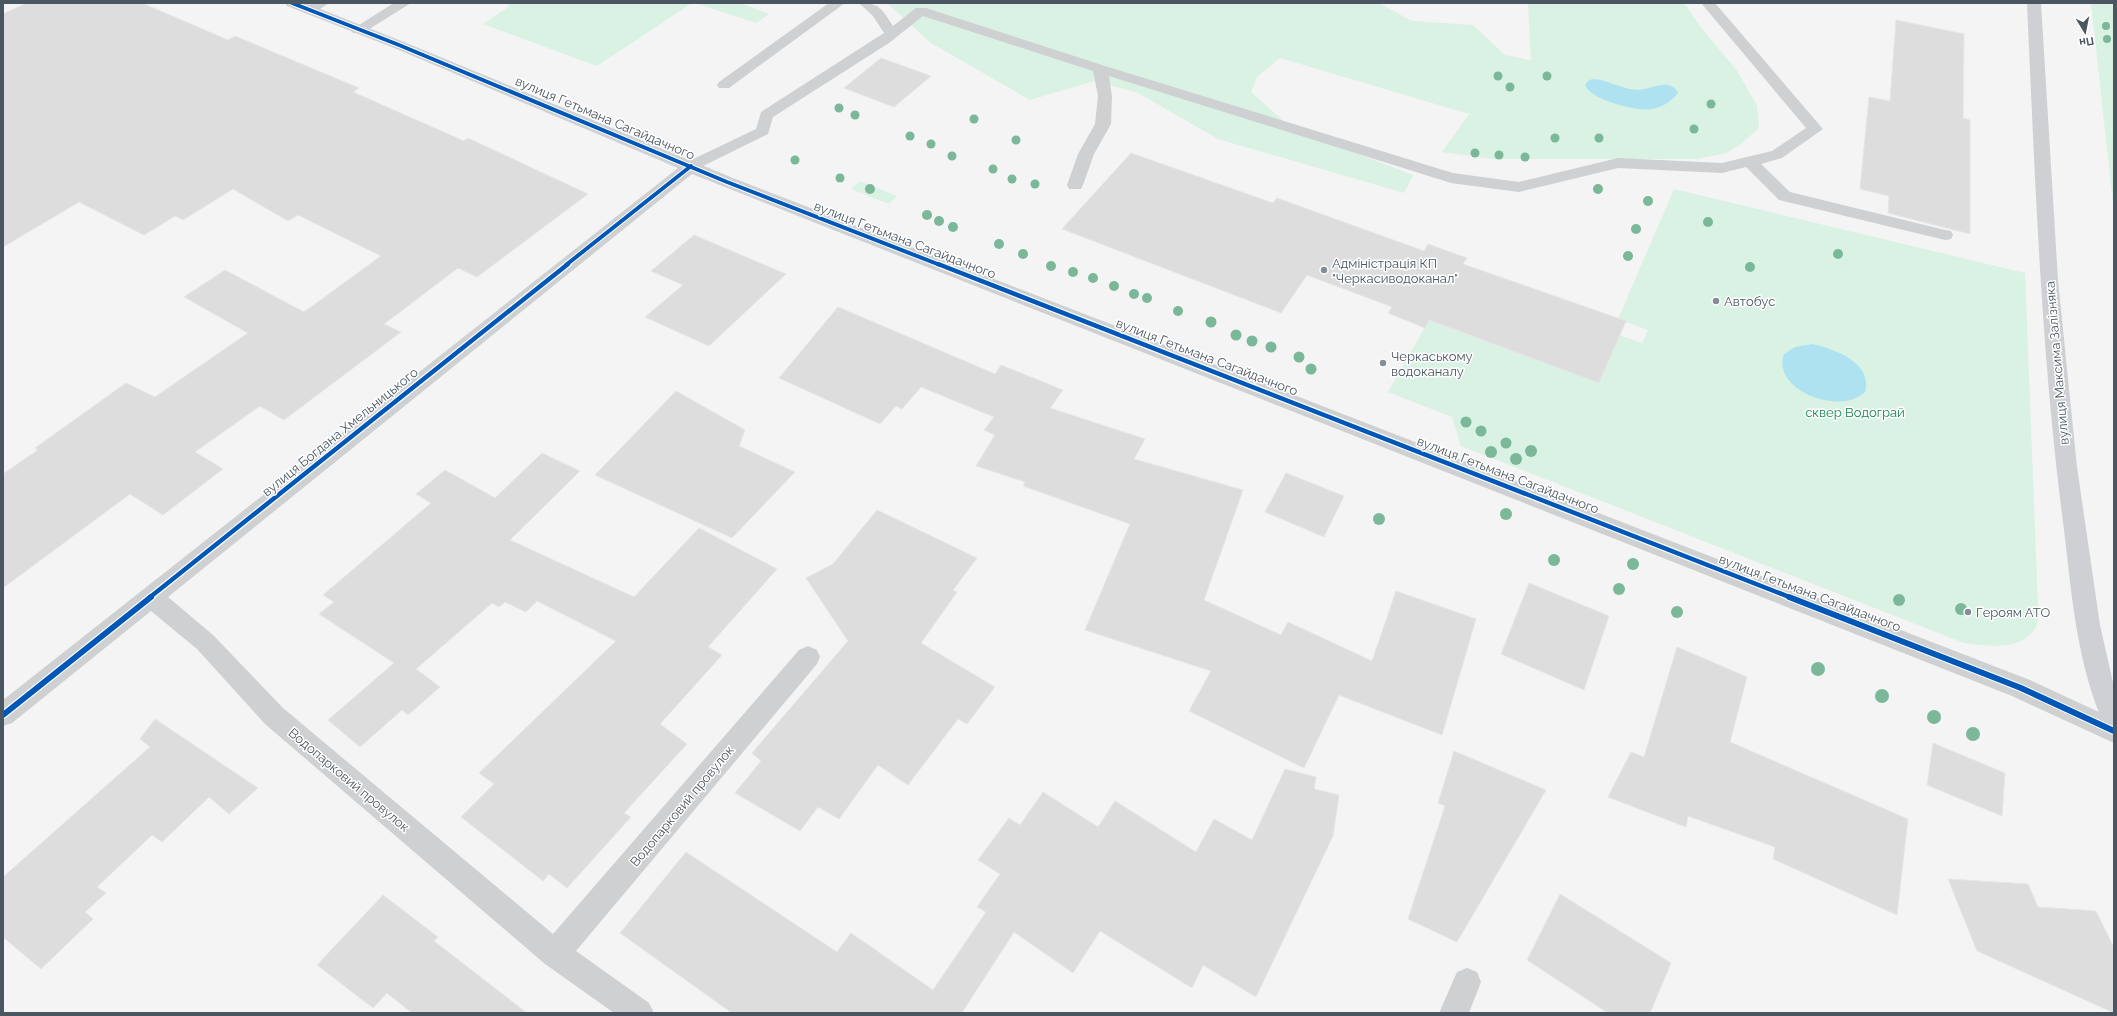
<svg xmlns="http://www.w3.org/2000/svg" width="2117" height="1016" font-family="Raleway,sans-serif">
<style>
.green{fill:#d9f2e3}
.water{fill:#aee2f0}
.building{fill:#ddddde;stroke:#e5e6e7}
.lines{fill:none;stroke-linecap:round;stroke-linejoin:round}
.service{fill:#ced0d2;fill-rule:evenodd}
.minor{fill:#ced0d2;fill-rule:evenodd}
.secondary{fill:#ced0d4;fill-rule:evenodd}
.cycleway-far2-casing{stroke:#fff;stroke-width:6}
.cycleway-far1-casing{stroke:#fff;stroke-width:7}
.cycleway-casing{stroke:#fff;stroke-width:8}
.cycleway-far2{stroke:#0057b8;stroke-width:4}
.cycleway-far1{stroke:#0057b8;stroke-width:4.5}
.cycleway{stroke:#0057b8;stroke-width:6}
.tree{fill:#7ab899}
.poi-dot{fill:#868d94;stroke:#fff;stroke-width:1.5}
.labels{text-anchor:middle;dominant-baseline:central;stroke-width:3;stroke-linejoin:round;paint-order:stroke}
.street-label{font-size:13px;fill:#4a5661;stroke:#fff}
.poi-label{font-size:13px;fill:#4a5661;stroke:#fff;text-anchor:start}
.park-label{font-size:13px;fill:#17864f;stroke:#fff}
</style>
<rect width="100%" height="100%" fill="#f4f4f4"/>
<!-- green -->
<path class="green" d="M504,3H692L597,66L483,24L510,6Z
M695,3H740L769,14L756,23Z
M887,3H1379L1412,21L1473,25L1505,55L1531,60L1528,3H1684L1700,26L1738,72L1757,106L1759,128L1742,143L1727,153L1697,159H1494L1442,152L1469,114L1280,58L1257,77L1251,92L1291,128L1413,175L1404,193L1218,139L1138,93L1094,81L1030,100L931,43Z
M2091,3H2114V212Z
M860,181L897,196L889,204L851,189Z
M1674,189L2025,273L2038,607C2038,614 2039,623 2035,629C2020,651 1986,646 1964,643L1461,446L1452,417L1388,392L1429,320L1599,383L1616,344L1613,333L1642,343L1648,330L1618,319Z"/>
<!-- water -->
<path class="water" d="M1594,79C1609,80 1623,90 1639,90C1651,89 1671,77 1678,93C1672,101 1663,107 1652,109C1637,112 1591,100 1585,85L1589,80Z
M1812,344C1834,349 1873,362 1865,392C1841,416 1771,391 1784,354L1795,347Z"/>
<!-- building -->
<path class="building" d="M27,3H142L228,40L235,36L359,88L353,92L464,141L468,138L588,194L477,277L458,268L384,324L401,332L284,420L260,406L195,452L223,469L163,515L130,494L3,588V474L38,450L35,448L126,383L155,397L248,333L184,297L225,270L304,312L381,256L298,215L288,221L233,189L183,220L175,216L144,235L79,202L3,247V14Z
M1896,20L1964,34L1963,118L1970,120V234L1888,213L1889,196L1860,189L1869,97L1890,101Z
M881,58L931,76L894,107L844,88Z
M1131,153L1273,203L1277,198L1424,251L1428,244L1467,258L1463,264L1626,321L1599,383L1429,320L1425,328L1388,313L1392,307L1307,275L1281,313L1062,229Z
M694,235L786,274L709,346L645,317L683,285L651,271Z
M838,307L995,374L1001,365L1063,390L1050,408L1145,439L1134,459L1243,490L1204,600L1281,635L1288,622L1372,661L1396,591L1476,619L1442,735L1339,695L1304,768L1189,711L1211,671L1085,630L1130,524L1023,486L1025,482L976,466L995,435L984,430L994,417L921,387L902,409L896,406L880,424L779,378Z
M676,391L745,430L739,446L795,472L732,538L595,475Z
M542,453L580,471L510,540L634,597L699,528L777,569L708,647L722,655L660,724L687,744L624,813L631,817L567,888L549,874L543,881L461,817L494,784L479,773L616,641L537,601L526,612L505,602L499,607L492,603L416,669L440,687L408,715L402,710L360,747L328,720L394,663L319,614L334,602L323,595L431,503L416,494L445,470L495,498Z
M1286,473L1344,496L1324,537L1265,512Z
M877,510L977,558L953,590L957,592L921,643L995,687L967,724L958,719L908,785L878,765L839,819L818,807L800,831L735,793L761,761L752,753L848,641L806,578L833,564Z
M1529,583L1609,616L1584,690L1501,654Z
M1677,647L1747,677L1730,742L1908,819L1897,915L1773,859L1775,847L1688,816L1686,827L1608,797L1631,752L1644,757Z
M155,719L258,788L229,814L209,797L162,842L152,835L97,887L106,893L85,912L93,919L41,969L3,937V877L150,747L140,739Z
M1933,743L2005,773L2002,816L1927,785Z
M1454,751L1546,790L1457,942L1408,919L1445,806L1438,803Z
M1285,769L1316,777L1314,789L1339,795L1333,836L1256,997L1203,965L1192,988L1100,931L1073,973L1014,932L963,1011L965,1013H732L620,933L686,852L837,952L851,933L933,990L986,912L977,907L1000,874L978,860L1009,818L1020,825L1043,792L1098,827L1115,801L1196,852L1214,819L1252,840Z
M1948,879L2028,884L2038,907L2096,911L2114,948V1013L1977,951Z
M1560,894L1671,963L1650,1013H1608L1527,960Z
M383,895L438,937L434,941L527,1013H412L387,993L373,1008L317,965Z"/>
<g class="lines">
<!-- service -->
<path class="service" d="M312,3H329L314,13H304L302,10Z
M394,3H411L363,33H353L351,30Z
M829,3H845L729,88H719L717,85L719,82Z
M859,3C880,3 882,9 893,26L916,8H926L1105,66L1453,173L1519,182L1618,158L1722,163L1772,151L1806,128L1701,3H1715L1823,129L1782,158L1761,164L1790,192L1945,230L1951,231L1953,235L1951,239L1945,240L1779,200L1746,167L1722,173L1618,168L1519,192L1451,183L1109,76L1112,96L1111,124L1094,154L1083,185L1081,189H1069L1067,185L1078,154L1095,124L1098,96L1093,71L923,16L889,43L773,117L768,134L697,169H685L683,166L685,163L756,129L761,112L884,33L873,16Z"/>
<!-- minor -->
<path class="minor" d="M285,3H305L404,42L733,178L2030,680L2114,719V743L2012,696L692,174L168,597L213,635L283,708L553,934L799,650L808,646L817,650L820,657L817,664L576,951L649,1003L654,1013H614L545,964L265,724L197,649L151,611L12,723L3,726V700L678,168L394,48L287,6Z
M1467,968L1477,972L1481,982L1469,1013H1439L1457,972Z"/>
<!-- secondary -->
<path class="secondary" d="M2027,3H2041L2058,280L2077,467L2100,625L2114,687V730L2105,727C2077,665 2072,597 2064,530C2041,355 2035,179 2027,3Z"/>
<!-- cycleway-far2 casing -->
<g class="cycleway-far2-casing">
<path id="cycleway-far2" d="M292,3L399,45L727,182L940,265
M566,265L691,166"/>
</g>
<!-- cycleway-far1 casing -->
<g class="cycleway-far1-casing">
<path id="cycleway-far1" d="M938,264L1792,598
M149,598L568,264"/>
</g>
<!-- cycleway casing -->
<g class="cycleway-casing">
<path id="cycleway" d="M1789,597L2021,688L2114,731
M3,715L151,597"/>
</g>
<!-- cycleway-far2 -->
<use href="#cycleway-far2" class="cycleway-far2"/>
<!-- cycleway-far1 -->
<use href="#cycleway-far1" class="cycleway-far1"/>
<!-- cycleway -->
<use href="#cycleway" class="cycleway"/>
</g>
<!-- trees -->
<g class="tree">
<circle cx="2106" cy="26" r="4"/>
<circle cx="2107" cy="39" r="4"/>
<circle cx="1498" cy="76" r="4.5"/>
<circle cx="1547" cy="76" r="4.5"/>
<circle cx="1510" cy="87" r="4.5"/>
<circle cx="1711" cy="104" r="4.5"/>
<circle cx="839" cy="108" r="4.5"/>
<circle cx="855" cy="115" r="4.5"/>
<circle cx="974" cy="119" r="4.5"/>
<circle cx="1694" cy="129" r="4.5"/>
<circle cx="910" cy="136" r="4.5"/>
<circle cx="1555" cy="138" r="4.5"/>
<circle cx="1599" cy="138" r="4.5"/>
<circle cx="1016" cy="140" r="4.5"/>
<circle cx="931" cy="144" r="4.5"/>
<circle cx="1475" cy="153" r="4.5"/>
<circle cx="1499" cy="155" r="4.5"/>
<circle cx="952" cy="156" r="4.5"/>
<circle cx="1525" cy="157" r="4.5"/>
<circle cx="795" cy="160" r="4.5"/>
<circle cx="993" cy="169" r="4.5"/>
<circle cx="840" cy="178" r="4.5"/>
<circle cx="1012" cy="179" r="4.5"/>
<circle cx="1035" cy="184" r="4.5"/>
<circle cx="870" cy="189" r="5"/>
<circle cx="1598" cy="189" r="5"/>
<circle cx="1648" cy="201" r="5"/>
<circle cx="927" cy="215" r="5"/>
<circle cx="939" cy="221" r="5"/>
<circle cx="1708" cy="222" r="5"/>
<circle cx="953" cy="227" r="5"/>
<circle cx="1636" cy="229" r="5"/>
<circle cx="999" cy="244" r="5"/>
<circle cx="1023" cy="254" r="5"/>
<circle cx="1838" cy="254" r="5"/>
<circle cx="1628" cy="256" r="5"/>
<circle cx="1051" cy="266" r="5"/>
<circle cx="1750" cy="267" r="5"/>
<circle cx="1073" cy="272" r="5"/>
<circle cx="1093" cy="278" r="5"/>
<circle cx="1114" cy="286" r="5"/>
<circle cx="1134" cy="294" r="5"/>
<circle cx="1147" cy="298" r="5"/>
<circle cx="1178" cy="311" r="5"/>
<circle cx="1211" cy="322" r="5.5"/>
<circle cx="1236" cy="335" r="5.5"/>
<circle cx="1252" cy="341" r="5.5"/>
<circle cx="1271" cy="347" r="5.5"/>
<circle cx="1299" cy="357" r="5.5"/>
<circle cx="1311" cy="369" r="5.5"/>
<circle cx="1466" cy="422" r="5.5"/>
<circle cx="1481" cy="431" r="5.5"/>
<circle cx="1506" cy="443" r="5.5"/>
<circle cx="1531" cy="451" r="6"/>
<circle cx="1491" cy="452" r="6"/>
<circle cx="1516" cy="459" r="6"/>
<circle cx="1506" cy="514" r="6"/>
<circle cx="1379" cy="519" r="6"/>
<circle cx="1554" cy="560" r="6"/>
<circle cx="1633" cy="564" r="6"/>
<circle cx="1619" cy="589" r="6"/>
<circle cx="1899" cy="600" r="6"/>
<circle cx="1961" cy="609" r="6"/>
<circle cx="1677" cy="612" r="6"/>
<circle cx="1818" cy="669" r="7"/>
<circle cx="1882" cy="696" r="7"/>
<circle cx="1934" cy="717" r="7"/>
<circle cx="1973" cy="734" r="7"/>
</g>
<!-- markers -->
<g class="poi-dot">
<circle cx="1324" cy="270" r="4"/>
<circle cx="1716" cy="301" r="4"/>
<circle cx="1383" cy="363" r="4"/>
<circle cx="1968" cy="612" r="4"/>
</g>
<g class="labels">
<!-- street labels -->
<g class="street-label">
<text transform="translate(605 118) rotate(23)">вулиця Гетьмана Сагайдачного</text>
<text transform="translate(905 240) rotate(21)">вулиця Гетьмана Сагайдачного</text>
<text transform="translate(1207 357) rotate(21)">вулиця Гетьмана Сагайдачного</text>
<text transform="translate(2057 363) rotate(-95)">вулиця Максима Залізняка</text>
<text transform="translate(340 432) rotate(-39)">вулиця Богдана Хмельницького</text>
<text transform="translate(1508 475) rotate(21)">вулиця Гетьмана Сагайдачного</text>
<text transform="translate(1810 593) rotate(21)">вулиця Гетьмана Сагайдачного</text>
<text transform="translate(349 780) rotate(40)">Водопарковий провулок</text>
<text transform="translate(682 806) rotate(-50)">Водопарковий провулок</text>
</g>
<!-- poi labels -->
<g class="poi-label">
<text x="1332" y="263">Адміністрація КП<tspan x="1332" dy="15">"Черкасиводоканал"</tspan></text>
<text x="1724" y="301">Автобус</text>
<text x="1391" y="356">Черкаському<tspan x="1391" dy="15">водоканалу</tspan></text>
<text x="1976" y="612">Героям АТО</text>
</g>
<!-- park labels -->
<g class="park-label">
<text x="1855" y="412">сквер Водограй</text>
</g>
</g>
<!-- border -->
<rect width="2117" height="1016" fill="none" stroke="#4a5661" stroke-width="8"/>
<!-- north arrow -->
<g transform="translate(2085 32) rotate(170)" stroke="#ffffff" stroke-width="3" paint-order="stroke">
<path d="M0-3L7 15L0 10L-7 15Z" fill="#4a5661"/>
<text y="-6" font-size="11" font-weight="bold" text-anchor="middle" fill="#4a5661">Пн</text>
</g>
</svg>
